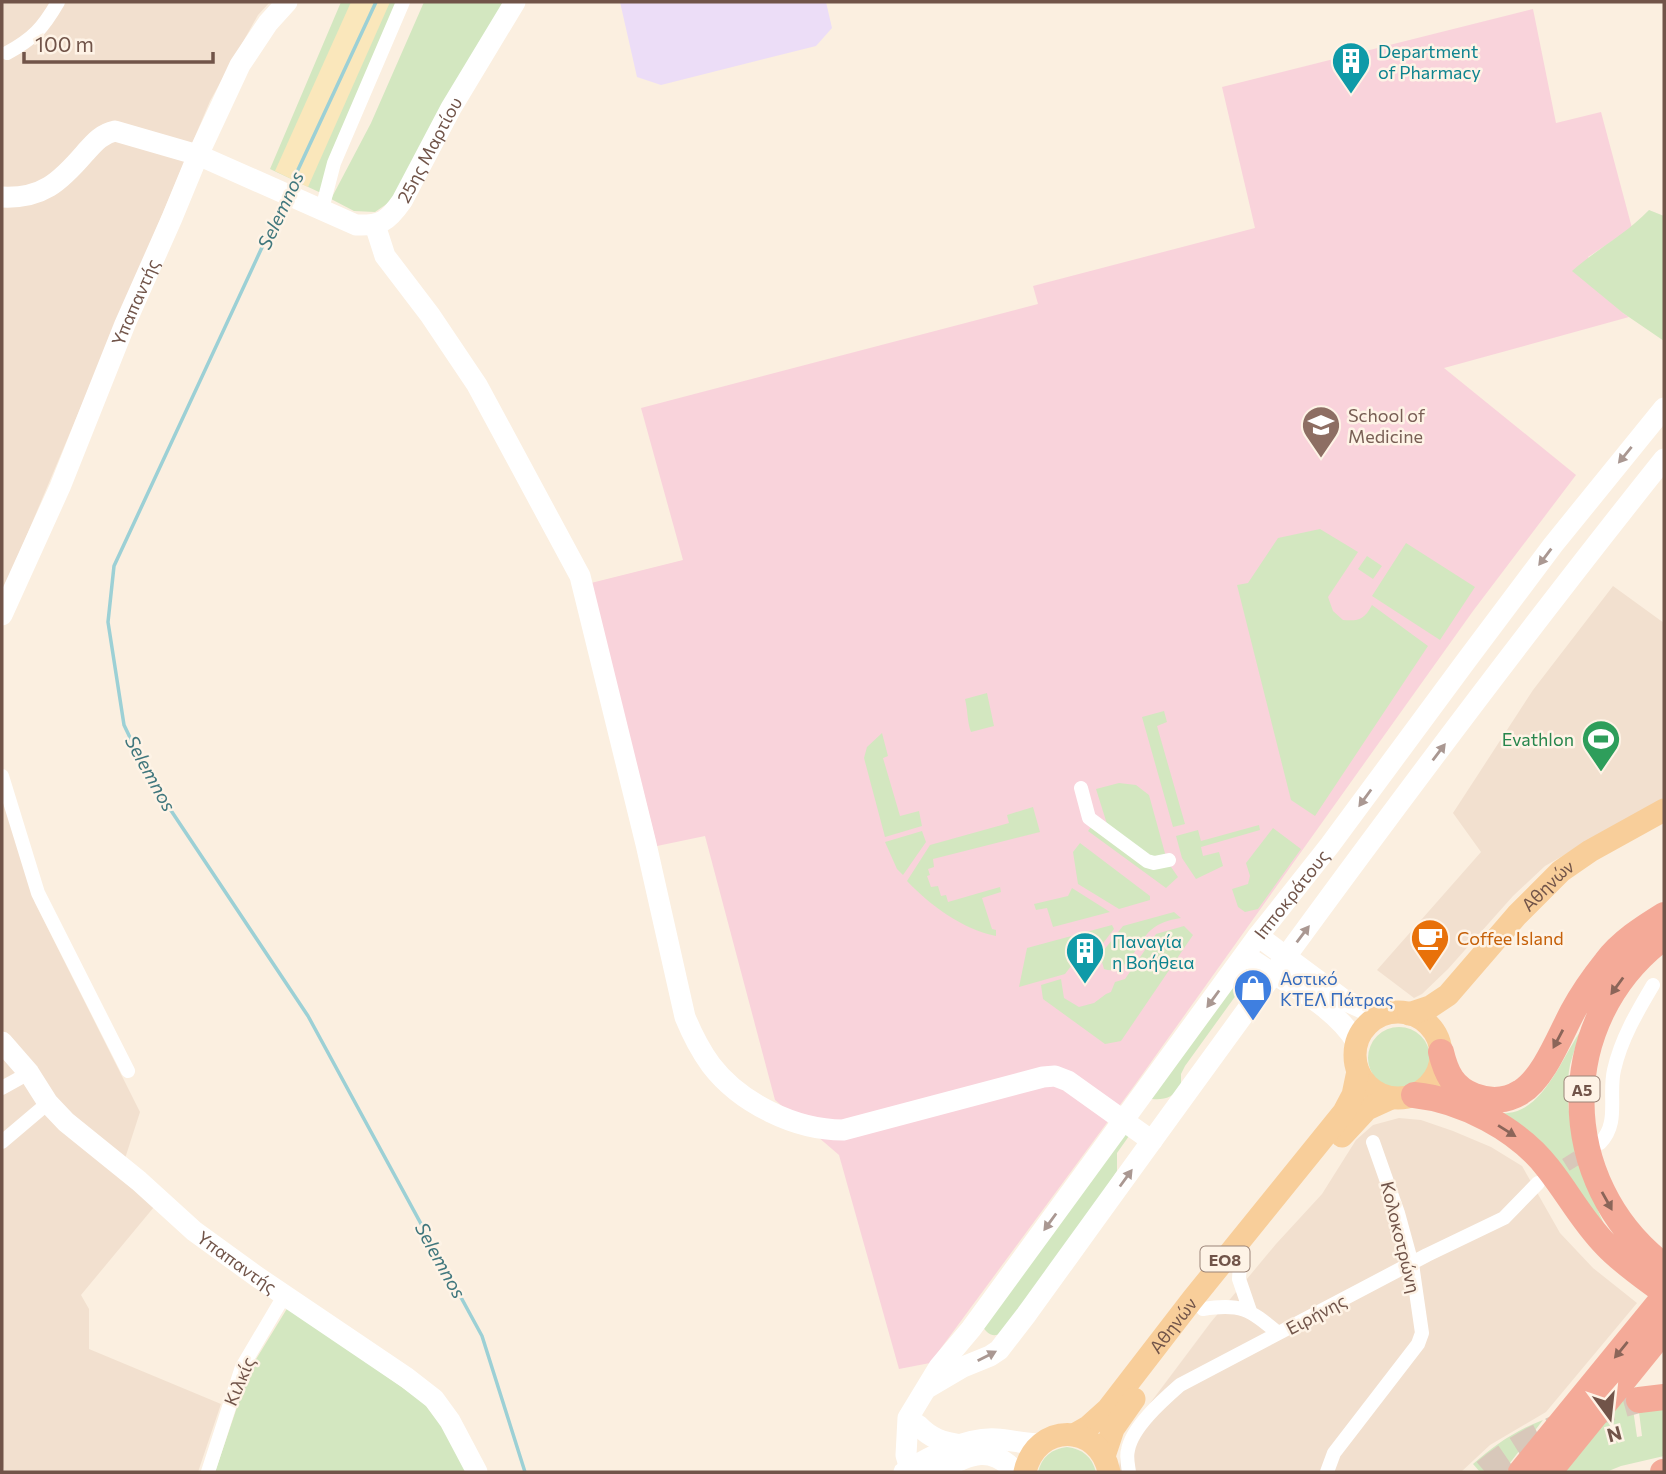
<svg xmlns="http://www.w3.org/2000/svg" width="1666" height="1474" font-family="Commissioner,sans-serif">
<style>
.residential{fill:#f2e0cf}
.education{fill:#ecddf7}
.medical{fill:#f9d3db}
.green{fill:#d3e7c0}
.sand{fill:#fae7bb}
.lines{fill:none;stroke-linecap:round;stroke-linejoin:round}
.stream{stroke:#9cd0d5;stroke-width:3.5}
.street-tunnel{stroke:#d8c8ba;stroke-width:14;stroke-dasharray:14 7;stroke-linecap:butt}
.highway-tunnel{stroke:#d8c8ba;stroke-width:26;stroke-dasharray:26 13;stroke-linecap:butt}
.street{stroke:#fff;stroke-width:14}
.secondary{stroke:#fff;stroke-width:21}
.primary{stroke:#f8ce9a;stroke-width:23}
.highway{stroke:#f4aa98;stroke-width:26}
.oneway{fill:#aa9892}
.oneway2{fill:#8b6559}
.labels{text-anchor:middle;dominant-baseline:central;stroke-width:5;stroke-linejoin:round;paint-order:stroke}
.shield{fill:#fef3e6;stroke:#9b8478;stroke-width:2}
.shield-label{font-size:16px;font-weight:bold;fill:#715449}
.culture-label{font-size:18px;fill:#0d838f;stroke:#fef3e6;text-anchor:start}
.street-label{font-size:18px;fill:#715449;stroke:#fef3e6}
.education-label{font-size:18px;fill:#785e54;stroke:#fef3e6;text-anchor:start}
.leisure-label{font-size:18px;fill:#27864d;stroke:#fef3e6;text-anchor:end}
.food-label{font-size:18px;fill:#c56008;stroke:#fef3e6;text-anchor:start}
.shop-label{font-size:18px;fill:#366cbe;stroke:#fef3e6;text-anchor:start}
.water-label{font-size:19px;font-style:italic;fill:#40777d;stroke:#fef3e6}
</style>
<rect width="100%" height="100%" fill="#fbefe0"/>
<!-- residential -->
<path class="residential" d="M2,2H270L258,15L210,101L2,594Z
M1613,586L1664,623V798L1545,866L1513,896L1448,969L1422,994L1414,998L1377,970L1481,852L1453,813L1533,690Z
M2,791L35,903L140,1112L120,1174L154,1207L81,1295L89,1309V1349L221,1404L198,1472H4L2,1461Z
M1399,1118L1421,1120L1453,1131L1491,1147L1522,1166L1560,1233L1593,1268L1637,1303L1546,1412L1490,1445L1461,1472H1118L1122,1451L1151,1402L1211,1322L1276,1244L1322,1194L1356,1140L1373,1125Z"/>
<!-- education -->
<path class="education" d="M620,2H826L832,28L816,46L661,85L637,77Z"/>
<!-- medical -->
<path class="medical" d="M1533,9L1556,123L1601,112L1632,228L1588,257L1623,313L1629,317L1444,368L1576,475L1473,611L1134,1086L930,1363L899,1369L839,1155L775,1100L705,836L657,846L591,583L683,560L641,408L1038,304L1033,286L1255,228L1222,87Z"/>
<!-- green -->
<path class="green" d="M341,2H399L321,193L270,169Z
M424,2H510L391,201L375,212L354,211L331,199L371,123Z
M1649,210L1664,216V341L1623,313L1572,271C1597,249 1626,234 1649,210Z
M1320,529L1358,552L1328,597L1333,611L1343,620C1359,621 1364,620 1372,605L1428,646L1315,816L1291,800L1237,585L1248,583L1278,538Z
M1406,543L1475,587L1440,640L1372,596Z
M1367,556L1382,566L1373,579L1358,569Z
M987,693L994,726L971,732C967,721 968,711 965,699Z
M1164,711L1167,722L1157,726L1185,824L1173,827L1142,717Z
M882,733L888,756L883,758L900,816L919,811L922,826L885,837L864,758L867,747Z
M1119,783L1136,785L1149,795L1166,857L1152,858L1107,824L1096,789Z
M1033,807L1040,832L933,859L934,867L928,869L930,875L927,876L931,887L938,886L941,896L946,895L948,902L1000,887L1001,892L982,898L992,929L996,930V936C962,929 931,906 907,881L930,845L1009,823L1007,815Z
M1259,825L1260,830L1201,847L1203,856L1219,852L1223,866L1196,879L1182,858L1176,836L1198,830L1201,841Z
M1091,827L1169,864L1178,877L1166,888L1088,831Z
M1273,828L1301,849L1258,909L1245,912L1238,907L1232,889L1248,884L1250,876L1246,863Z
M922,831L926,842L903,875L897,869L885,842Z
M1080,843L1150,896V900L1119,909L1078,884L1073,852Z
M1072,888L1110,912L1053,927L1047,908L1036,910L1034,904L1068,896Z
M1174,912L1181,918C1170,920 1160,922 1151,930C1136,943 1128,977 1104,969L1100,955L1123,926Z
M1112,925L1114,929L1090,960L1072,965L1065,974L1019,987L1027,948Z
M1184,926L1193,935L1121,1041L1105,1044L1043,999L1041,985L1061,979L1064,998L1079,1007L1094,1003L1106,994L1111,992L1115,982L1125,979L1156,934Z
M1244,966L1256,974L1251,982L1247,980L1185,1066L1181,1074V1087C1172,1097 1166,1100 1152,1099L1151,1097Z
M1368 1058a31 31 0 1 1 62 0a31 31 0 1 1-62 0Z
M1582,1029C1578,1041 1573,1053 1570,1065C1560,1115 1584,1179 1604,1224L1491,1112C1497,1112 1503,1114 1508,1113C1544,1110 1563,1055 1582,1029Z
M1124,1132L1129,1136L1117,1153V1171L1082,1224L1001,1334C991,1337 988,1334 982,1326Z
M288,1307L423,1402L444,1429L467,1472H215L250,1369Z
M1630,1388L1637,1437L1642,1436L1639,1412L1664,1409V1456L1621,1466L1606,1472H1563Z
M1543,1420L1503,1472H1480L1473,1464C1495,1445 1516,1430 1543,1420Z
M1067,1447C1083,1449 1092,1457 1096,1472H1038C1042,1457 1051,1449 1067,1447Z"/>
<!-- sand -->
<path class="sand" d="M351,2H390L308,187L275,171Z"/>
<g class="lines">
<!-- stream -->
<path class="stream" d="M290,187L376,2
M284,200L114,566L108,622L124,725L150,779L308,1016L482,1336L525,1472"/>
<!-- street-tunnel -->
<path class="street-tunnel" d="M1548,1176L1593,1148"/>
<!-- highway-tunnel -->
<path class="highway-tunnel" d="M1485,1472C1529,1435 1583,1414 1639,1400"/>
<!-- street -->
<path class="street" d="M7,53C33,39 43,28 58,2
M322,209L334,163L403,2
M2,776L38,893L128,1071
M1081,788L1089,818L1147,861L1154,863L1169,860
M2,1088L29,1073
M2,1142L48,1103
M1600,1143C1620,1123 1608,1096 1614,1070C1621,1039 1637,1012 1653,985
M1240,1263L1239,1279L1250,1311
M1203,1309C1241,1303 1249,1309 1278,1333
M208,1472L242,1367L284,1296
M1129,1472C1128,1465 1126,1457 1128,1450C1132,1427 1163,1400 1180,1385L1427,1255L1504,1218L1538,1183
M1327,1472L1334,1453L1418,1344L1422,1333L1412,1264L1398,1213L1373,1142"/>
<!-- secondary -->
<g class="secondary">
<path id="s1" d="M2,197C42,199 60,182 85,153C94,143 101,134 115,131L198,155L356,225C381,226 388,221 402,201L451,108L515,2"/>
<path d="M375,225L385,256L430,315L477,385L580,576L646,844L685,1017C692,1034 700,1050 711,1065C740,1103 795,1130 843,1130L1043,1077L1055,1076L1068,1081L1152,1141"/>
<path id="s2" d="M2,615L60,487L125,324L172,218L198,155L240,65L268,23L287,2"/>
<path d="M1258,936L1344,1000L1380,1016"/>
<path d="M1245,955C1282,982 1333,1003 1357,1043"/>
<path id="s3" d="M2,1042L29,1073L48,1103L66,1122L139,1181L194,1231L256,1276L407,1378L434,1399L450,1421L477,1472"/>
<path d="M929,1387L963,1367L990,1356L999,1350L1026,1315C1234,1027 1442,737 1664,459"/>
<path d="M918,1425C931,1439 943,1442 962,1445"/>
<path d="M904,1472C929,1457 966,1437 996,1439C1011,1440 1025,1444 1040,1444"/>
<path id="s4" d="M915,1472L910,1469L906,1455L908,1418L939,1367L971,1329L1258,936L1330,845L1466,661L1553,545L1664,408"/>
<path d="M937,1472C968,1456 988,1442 1016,1472"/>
</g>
<!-- primary -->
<g class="primary">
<circle cx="1398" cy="1055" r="43"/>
<path id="s5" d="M1409,1014L1430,1007L1448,995L1517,915L1561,871L1590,851L1664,810"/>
<path d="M1342,1136L1367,1109L1391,1098"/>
<path id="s6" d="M1074,1435L1088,1427L1108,1409L1192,1300L1344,1112L1353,1095L1358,1071"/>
<path d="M1104,1456L1113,1429L1134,1399"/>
<path d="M1025,1472C1036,1422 1099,1422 1109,1472"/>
</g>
<!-- highway -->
<path class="highway" d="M1664,937C1553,1020 1555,1183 1664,1266
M1441,1052C1446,1073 1453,1088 1474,1096C1490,1102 1507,1101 1521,1092C1544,1078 1560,1035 1573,1011C1582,994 1594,977 1606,962C1621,942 1643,928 1664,915
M1414,1095C1462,1100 1518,1129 1548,1168C1568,1193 1583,1222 1606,1245C1623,1263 1644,1277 1664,1292
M1639,1400L1664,1397
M1521,1472L1664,1297
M1549,1472L1664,1330
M1663,1472H1664"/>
</g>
<!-- one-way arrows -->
<defs><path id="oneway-solid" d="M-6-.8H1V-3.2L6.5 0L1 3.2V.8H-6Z" transform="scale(1.75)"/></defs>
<g class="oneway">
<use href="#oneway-solid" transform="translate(1625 455) rotate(129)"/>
<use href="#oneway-solid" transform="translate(1545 557) rotate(127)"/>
<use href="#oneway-solid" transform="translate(1439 752) rotate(-53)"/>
<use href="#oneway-solid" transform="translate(1365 798) rotate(126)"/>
<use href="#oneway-solid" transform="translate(1303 934) rotate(-53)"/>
<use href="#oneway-solid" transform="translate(1213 999) rotate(126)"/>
<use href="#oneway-solid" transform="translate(1126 1178) rotate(-54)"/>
<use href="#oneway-solid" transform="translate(1050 1222) rotate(126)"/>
<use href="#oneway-solid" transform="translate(987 1356) rotate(-27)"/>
</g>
<g class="oneway2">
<use href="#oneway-solid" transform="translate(1617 986) rotate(126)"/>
<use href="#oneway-solid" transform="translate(1558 1039) rotate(118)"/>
<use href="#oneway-solid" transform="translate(1507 1131) rotate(32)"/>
<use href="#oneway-solid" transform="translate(1607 1201) rotate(61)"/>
<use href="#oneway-solid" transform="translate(1621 1350) rotate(129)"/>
</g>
<!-- icons -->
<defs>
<g id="building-pin" transform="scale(2.0125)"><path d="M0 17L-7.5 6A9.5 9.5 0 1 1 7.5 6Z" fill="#0f9aa8" stroke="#fef3e6"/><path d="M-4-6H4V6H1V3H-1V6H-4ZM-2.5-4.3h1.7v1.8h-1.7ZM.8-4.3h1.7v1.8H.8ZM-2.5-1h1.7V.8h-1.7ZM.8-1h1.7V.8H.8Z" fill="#fff"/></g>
<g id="university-pin" transform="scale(2.0125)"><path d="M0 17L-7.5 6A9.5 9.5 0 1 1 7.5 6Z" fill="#8d6e63" stroke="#fef3e6"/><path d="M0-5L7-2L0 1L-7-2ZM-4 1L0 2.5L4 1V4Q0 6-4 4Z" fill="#fff"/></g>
<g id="stadium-pin" transform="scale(2.0125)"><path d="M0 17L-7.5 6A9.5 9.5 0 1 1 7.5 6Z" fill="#2e9e5b" stroke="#fef3e6"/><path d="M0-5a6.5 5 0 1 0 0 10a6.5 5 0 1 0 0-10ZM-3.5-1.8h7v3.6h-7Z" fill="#fff"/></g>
<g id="cafe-pin" transform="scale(2.0125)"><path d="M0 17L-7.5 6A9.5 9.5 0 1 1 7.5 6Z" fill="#e8710a" stroke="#fef3e6"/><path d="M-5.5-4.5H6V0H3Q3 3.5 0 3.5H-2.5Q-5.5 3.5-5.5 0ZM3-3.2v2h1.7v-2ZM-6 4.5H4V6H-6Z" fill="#fff"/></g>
<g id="shop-pin" transform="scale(2.0125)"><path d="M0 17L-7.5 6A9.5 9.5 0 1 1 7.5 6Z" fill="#3f7fe0" stroke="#fef3e6"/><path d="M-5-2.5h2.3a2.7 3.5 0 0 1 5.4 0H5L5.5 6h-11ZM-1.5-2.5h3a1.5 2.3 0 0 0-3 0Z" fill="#fff"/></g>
</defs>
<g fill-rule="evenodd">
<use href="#building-pin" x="1351" y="61"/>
<use href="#university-pin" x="1321" y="425"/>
<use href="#stadium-pin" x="1601" y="739"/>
<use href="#cafe-pin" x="1430" y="938"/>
<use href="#building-pin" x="1085" y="951"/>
<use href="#shop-pin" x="1253" y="988"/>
</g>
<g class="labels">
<!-- shield labels -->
<g class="shield">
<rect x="1564.5" y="1076.5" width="35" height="25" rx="5"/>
<rect x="1200.5" y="1246.5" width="49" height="25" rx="5"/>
</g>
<g class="shield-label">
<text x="1582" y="1089">Α5</text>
<text x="1225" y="1259">ΕΟ8</text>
</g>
<!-- culture labels -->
<g class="culture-label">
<text x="1378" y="51">Department<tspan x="1378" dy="21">of Pharmacy</tspan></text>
<text x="1112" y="941">Παναγία<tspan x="1112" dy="21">η Βοήθεια</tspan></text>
</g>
<!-- street labels -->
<g class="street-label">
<text stroke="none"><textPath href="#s1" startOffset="509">25ης Μαρτίου</textPath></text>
<text stroke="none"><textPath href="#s2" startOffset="340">Υπαπαντής</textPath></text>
<text stroke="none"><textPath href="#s5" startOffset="192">Αθηνών</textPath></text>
<text stroke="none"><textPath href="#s4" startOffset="707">Ιπποκράτους</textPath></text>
<text transform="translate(1401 1237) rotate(76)">Κολοκοτρώνη</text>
<text stroke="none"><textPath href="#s3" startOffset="324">Υπαπαντής</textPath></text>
<text transform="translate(1316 1314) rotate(-28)">Ειρήνης</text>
<text stroke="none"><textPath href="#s6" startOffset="149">Αθηνών</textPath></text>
<text transform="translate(239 1381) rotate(-67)">Κιλκίς</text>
</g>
<!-- education labels -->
<g class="education-label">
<text x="1348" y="415">School of<tspan x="1348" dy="21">Medicine</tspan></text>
</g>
<!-- leisure labels -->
<g class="leisure-label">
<text x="1574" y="739">Evathlon</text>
</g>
<!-- food labels -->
<g class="food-label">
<text x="1457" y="938">Coffee Island</text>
</g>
<!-- shop labels -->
<g class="shop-label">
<text x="1280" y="978">Αστικό<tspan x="1280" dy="21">ΚΤΕΛ Πάτρας</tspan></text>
</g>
<!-- water labels -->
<g class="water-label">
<text transform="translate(280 210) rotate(-65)">Selemnos</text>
<text transform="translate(151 773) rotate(61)">Selemnos</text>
<text transform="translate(441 1260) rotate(61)">Selemnos</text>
</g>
</g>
<!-- border -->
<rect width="1666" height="1474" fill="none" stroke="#715449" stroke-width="7"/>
<!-- north arrow -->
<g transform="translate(1610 1418) rotate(165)" stroke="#fef3e6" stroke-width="5" paint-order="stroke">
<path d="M0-5L12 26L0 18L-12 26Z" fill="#715449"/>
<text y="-10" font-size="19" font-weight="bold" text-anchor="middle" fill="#715449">N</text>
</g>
<!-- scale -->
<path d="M24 52v10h189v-10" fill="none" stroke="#715449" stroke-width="3.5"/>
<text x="35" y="52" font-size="21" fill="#715449" stroke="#fef3e6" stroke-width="5" paint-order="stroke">100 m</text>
</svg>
